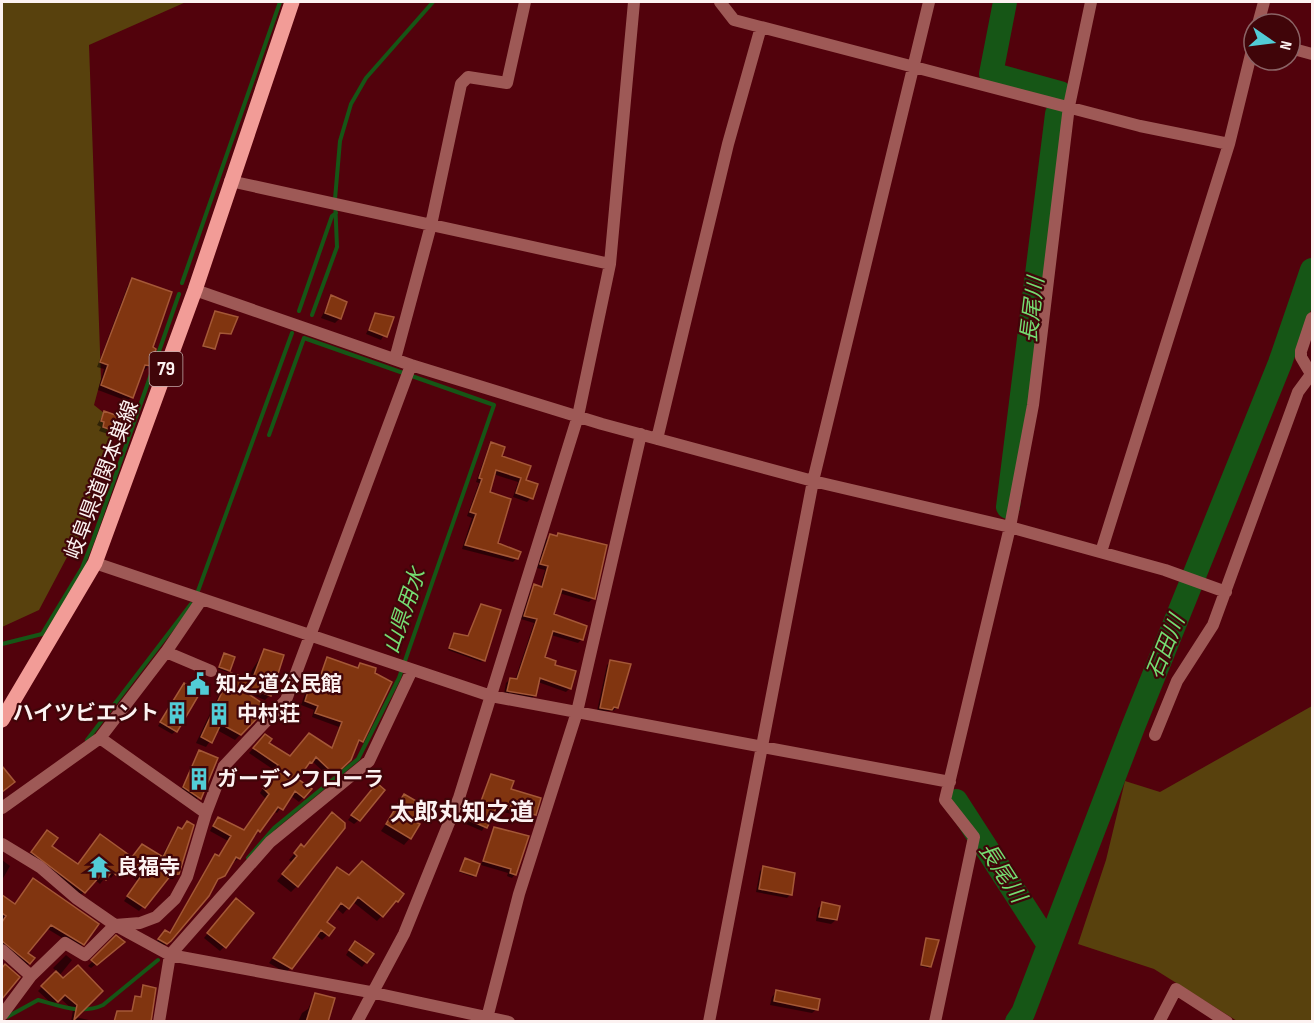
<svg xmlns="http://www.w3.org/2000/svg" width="1314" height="1023" font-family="'Sofia Sans Condensed','Noto Sans JP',sans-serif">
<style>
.green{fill:#58410d}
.shadow{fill:#0007}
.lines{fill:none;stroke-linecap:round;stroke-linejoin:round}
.stream{stroke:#165616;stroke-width:4}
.river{stroke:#165616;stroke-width:24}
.building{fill:#813510;stroke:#a45837;stroke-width:1.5}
.minor{stroke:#9e5956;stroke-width:12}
.primary{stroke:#f29c97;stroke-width:15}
.labels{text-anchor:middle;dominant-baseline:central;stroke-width:4.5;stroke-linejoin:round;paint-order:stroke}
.shield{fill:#400509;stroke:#c4abab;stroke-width:1.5}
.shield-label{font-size:20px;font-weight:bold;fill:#fcf2f1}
.street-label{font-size:21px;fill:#fcf2f1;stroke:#400509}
.poi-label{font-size:21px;font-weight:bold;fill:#fcf2f1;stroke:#400509;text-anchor:start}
.water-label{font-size:22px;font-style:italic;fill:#75dc72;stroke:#400509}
.quarter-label{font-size:24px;font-weight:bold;fill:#fcf2f1;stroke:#400509}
</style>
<rect width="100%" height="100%" fill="#52020c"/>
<!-- green -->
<path class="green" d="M2,2H186L89,45L101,379L94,405L109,417L111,435L83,532L75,542L39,610L2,627Z
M1312,706V1021H1237L1154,969L1078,944L1106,860L1125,781L1160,792Z"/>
<!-- shadow -->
<path class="shadow" d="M132,280L151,348L149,366L145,370L142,369L132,397L127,401L98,390L104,369L97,367L128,285Z
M332,296L340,318L335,323L321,318Z
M215,313L230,333L218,334L212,350L203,347Z
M376,314L392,319L381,340L366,334Z
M104,413L119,432L114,436L99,431L101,427L97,425Z
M492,444L500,457L524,481L531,498L527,502L513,497L518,482L493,474L488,493L496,544L517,558L513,562L462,549L472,518L467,516L479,483L476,482L488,448Z
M559,534L593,598L589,602L559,593L552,615L582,639L578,643L551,635L544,658L570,688L566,692L538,682L535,695L531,699L504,694L506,683L510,679L515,680L534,623L521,619L531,589L535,585L540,587L545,570L537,568L546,539Z
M454,635L467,637L484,660L481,662L448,650Z
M265,650L270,695L265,700L247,693L266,707L235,740L217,730L206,747L196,743L226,680L231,675L245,693L252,670Z
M224,654L229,670L227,672L218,669Z
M328,658L356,669L360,664L362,741L355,745L350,759L330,778L312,761L296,779L310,789L303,798L299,802L290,795L277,813L273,811L239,858L234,862L232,861L170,940L162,948L155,944L160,937L169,934L211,860L215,856L218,858L228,841L210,831L214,823L219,818L243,831L266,799L260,793L274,770L249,753L265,736L267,743L290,758L331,749L339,727L312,717L314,710L301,705L305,694L315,686Z
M611,661L617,708L613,711H597L607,665Z
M184,685L176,731L172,734L158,726Z
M200,752L216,759L195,803L180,792Z
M491,775L509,790L534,814L530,818L494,810L482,831L466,824L470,816L476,813Z
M372,790L359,820L354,824L348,820Z
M405,796L412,821L410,838L404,845L381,831Z
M187,823L192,825L177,875L173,879H166L139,911L124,901L138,881L119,868L111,878L107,875L100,884L95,880L80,896L28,857L43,836L50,846L77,865L100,836L132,859L161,858L174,834Z
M494,828L515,874L512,878L507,876L508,873L481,865Z
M301,846L297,886L291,892L277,881L292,863L289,860Z
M2,860L10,866L2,880Z
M465,860L478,865L473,877L459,872Z
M764,867L791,894L787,898L756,892L760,871Z
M332,874L402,894L377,921L353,902L343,914L336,908L325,922L333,928L327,935L322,940L316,935L286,973L269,963Z
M30,884L83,944L79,948L46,928L26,953L33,959L26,967L2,946V897L14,906Z
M823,904L836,920L831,924L816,921L818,908Z
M232,905L224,947L220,951L204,938Z
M117,937L118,947L91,968L88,966Z
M927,939L930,966L928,968L920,966Z
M351,947L366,962L362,967L346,955Z
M66,955L72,960L59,976L63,980L101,991L75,1017L98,1022H71L73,1010L60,998L53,1005L38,991L57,972L53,968Z
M776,992L817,1009L812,1013L770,1005L772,997Z
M315,994L330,1022H298L302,1013L308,1009Z"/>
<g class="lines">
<!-- stream -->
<path class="stream" d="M182,283L280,2
M299,311L332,216L336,213
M312,315L337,247L335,199L340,141L351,104L366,78L433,2
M198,591L292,333
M2,644L42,634L82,568L93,540L179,294
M87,740L191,604
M248,858L274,828L358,759L399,678L494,405L304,338L269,435
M7,1017L38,1000C61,1006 81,1015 103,1005L158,960"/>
<!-- river -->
<path class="river" d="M1005,2L991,74L1060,93
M1008,507L1057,114
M956,801L1049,945
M1017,1022L1023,1013L1133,727L1280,363L1312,270"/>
</g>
<!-- building -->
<path class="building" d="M132,278L172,292L153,347L156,349L151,366L145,365L133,398L101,385L108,365L100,362Z
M331,295L347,302L341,319L325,313Z
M215,311L238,317L231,334L220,333L215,349L203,346Z
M375,313L394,317L387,337L369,330Z
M104,411L124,418L120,433L103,427L104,422L101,421Z
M491,442L505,447L502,456L531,466L526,480L538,484L533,499L516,493L521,478L496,470L490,492L511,499L498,543L521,552L518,559L465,545L476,514L470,512L482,479L479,478Z
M558,533L607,545L595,599L562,589L554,614L587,626L583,640L553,631L545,657L556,661L555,665L576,671L571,689L540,678L536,696L507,691L510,678L517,679L537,619L524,616L534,584L542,587L548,566L540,564L550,534L557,536Z
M481,604L501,610L485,661L449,648L454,633L468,636Z
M264,649L284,655L271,696L249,688Z
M224,653L235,657L230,671L219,667Z
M327,657L358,668L360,663L376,668L375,673L392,682L363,742L359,740L351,760L335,775L316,757L312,763L310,762L298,779L312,789L304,798L295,791L283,810L278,807L260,832L258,830L240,859L236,857L225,876L218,879L209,896L171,941L167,944L158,939L165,930L170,933L215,854L219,856L231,836L213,826L218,817L244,830L269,794L263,788L278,765L253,748L265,734L272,739L269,743L290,756L309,733L332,748L342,722L315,713L318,706L305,701L309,688L313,689L319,680Z
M610,660L631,664L618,708L614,707L612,710L600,708Z
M231,673L250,679L244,691L268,707L241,735L221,724L212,743L201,737Z
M184,683L200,693L177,732L160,722Z
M199,750L218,758L201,799L183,787Z
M2,766L15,782L2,792Z
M491,774L514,781L511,789L541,798L536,815L497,806L487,828L469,820L473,810L477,812Z
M377,783L385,790L360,821L351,815Z
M404,794L423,805L414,821L420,824L411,839L386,824Z
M332,812L345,823V828L298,887L282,874L297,856L294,853L301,844L304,847Z
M187,821L194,825L179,874L171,875L145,908L127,896L141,876L123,864L116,875L112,871L106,880L100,876L85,893L31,852L47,830L58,838L52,846L78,864L100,834L132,857L142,844L163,857L178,827L182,829Z
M494,827L529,836L516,875L510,873L511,869L483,861Z
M465,858L480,864L476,876L460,871Z
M362,861L404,894L398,902L396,901L383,917L358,897L349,909L341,903L327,922L335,928L329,936L321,930L292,969L273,958L337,867L349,875Z
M763,866L795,873L792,895L759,889Z
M33,878L99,924L84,945L51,925L28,953L35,958L30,964L2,941V922L6,916L2,913V895L15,904Z
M236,898L254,913L226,948L207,933Z
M822,902L840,906L837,920L819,917Z
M116,935L125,942L97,965L91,960Z
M926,938L939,940L931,967L921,965Z
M355,941L374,954L367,963L349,950Z
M5,964L20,977L2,999V968Z
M78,965L103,991L74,1020L77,1005L65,995L58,1002L41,986L56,971L63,978Z
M143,985L156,988L151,1022H114L117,1011H132L135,996L141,997Z
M776,990L820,999L818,1010L774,1001Z
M315,993L335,998L328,1022H306Z"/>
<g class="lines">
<!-- minor -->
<path class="minor" d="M720,2L734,20L1140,126L1229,144
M1258,24L1264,2
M1290,48L1312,54
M230,181L610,264
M195,290L411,365L602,424L813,481L1010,527L1165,570L1226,592
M395,359L431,225L461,84L468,77L507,83L525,2
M1311,374L1301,357V351L1312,318
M657,439L728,144L761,27
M1101,552L1229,144L1254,42
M95,563L491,696L950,782
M166,652L211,671
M1155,735L1177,681L1213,625L1298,392L1312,373
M100,738L206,813
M2,808L100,738L166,652L202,599
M2,844L40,867L76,898L115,925L170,955L370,992L509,1022
M2,950L31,976
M2,1015L31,976L65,943L85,955L115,925L140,923L156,917L175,899L187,877L206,813L224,766L286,700L411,365
M159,1022L170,955L270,842L369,761L412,670
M357,1022L404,934L459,798L578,416L610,264L634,2
M486,1022L519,894L577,712L641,434
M709,1022L813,481L929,2
M935,1022L974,837L945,800L1010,527L1033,405L1069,106L1091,2
M1159,1022L1176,989L1227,1022"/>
<!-- primary -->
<path class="primary" d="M2,720L95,563L195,290L292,2"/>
</g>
<!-- icons -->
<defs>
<g id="civic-bare" transform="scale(1.8)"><path d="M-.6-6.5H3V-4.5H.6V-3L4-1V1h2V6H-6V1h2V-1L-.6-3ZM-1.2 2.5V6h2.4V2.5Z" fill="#52ccd6" stroke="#400509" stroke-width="2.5" paint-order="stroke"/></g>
<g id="building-bare" transform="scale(1.8)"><path d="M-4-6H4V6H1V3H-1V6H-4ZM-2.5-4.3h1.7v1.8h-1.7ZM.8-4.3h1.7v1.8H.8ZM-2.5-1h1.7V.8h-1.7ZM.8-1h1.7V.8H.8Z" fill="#52ccd6" stroke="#400509" stroke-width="2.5" paint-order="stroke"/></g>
<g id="temple-bare" transform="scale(1.8)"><path d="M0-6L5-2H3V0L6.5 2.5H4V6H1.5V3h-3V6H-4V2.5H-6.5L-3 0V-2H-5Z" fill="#52ccd6" stroke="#400509" stroke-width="2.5" paint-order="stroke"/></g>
</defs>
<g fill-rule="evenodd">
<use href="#civic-bare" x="198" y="684"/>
<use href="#building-bare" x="177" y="713"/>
<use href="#building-bare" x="219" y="714"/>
<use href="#building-bare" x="199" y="779"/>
<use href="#temple-bare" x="99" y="867"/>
</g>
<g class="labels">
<!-- shield labels -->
<rect class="shield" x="149.5" y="352" width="33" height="34" rx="4.5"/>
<g class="shield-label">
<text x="166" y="369">79</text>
</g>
<!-- street labels -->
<g class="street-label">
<text transform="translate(102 480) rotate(-69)">岐阜県道関本巣線</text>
</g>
<!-- poi labels -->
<g class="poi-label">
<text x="216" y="684">知之道公民館</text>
<text x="159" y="713" text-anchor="end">ハイツビエント</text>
<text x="237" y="714">中村荘</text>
<text x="217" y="779">ガーデンフローラ</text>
<text x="117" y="867">良福寺</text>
</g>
<!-- water labels -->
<g class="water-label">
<text transform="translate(1033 310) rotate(-83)">長尾川</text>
<text transform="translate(405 611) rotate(-71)">山県用水</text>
<text transform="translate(1166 647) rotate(-68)">石田川</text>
<text transform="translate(1002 873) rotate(57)">長尾川</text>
</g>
<!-- quarter labels -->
<g class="quarter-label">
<text x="462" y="812">太郎丸知之道</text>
</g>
</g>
<!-- border -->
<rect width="1314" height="1023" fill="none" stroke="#fcf2f1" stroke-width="6"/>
<!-- north arrow -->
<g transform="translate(1272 42) rotate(104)"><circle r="28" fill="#400509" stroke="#8b6466" stroke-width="1.5"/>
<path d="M0-4.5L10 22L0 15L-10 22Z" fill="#52ccd6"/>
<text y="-9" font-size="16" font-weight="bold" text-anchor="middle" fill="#fcf2f1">N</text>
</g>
</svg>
